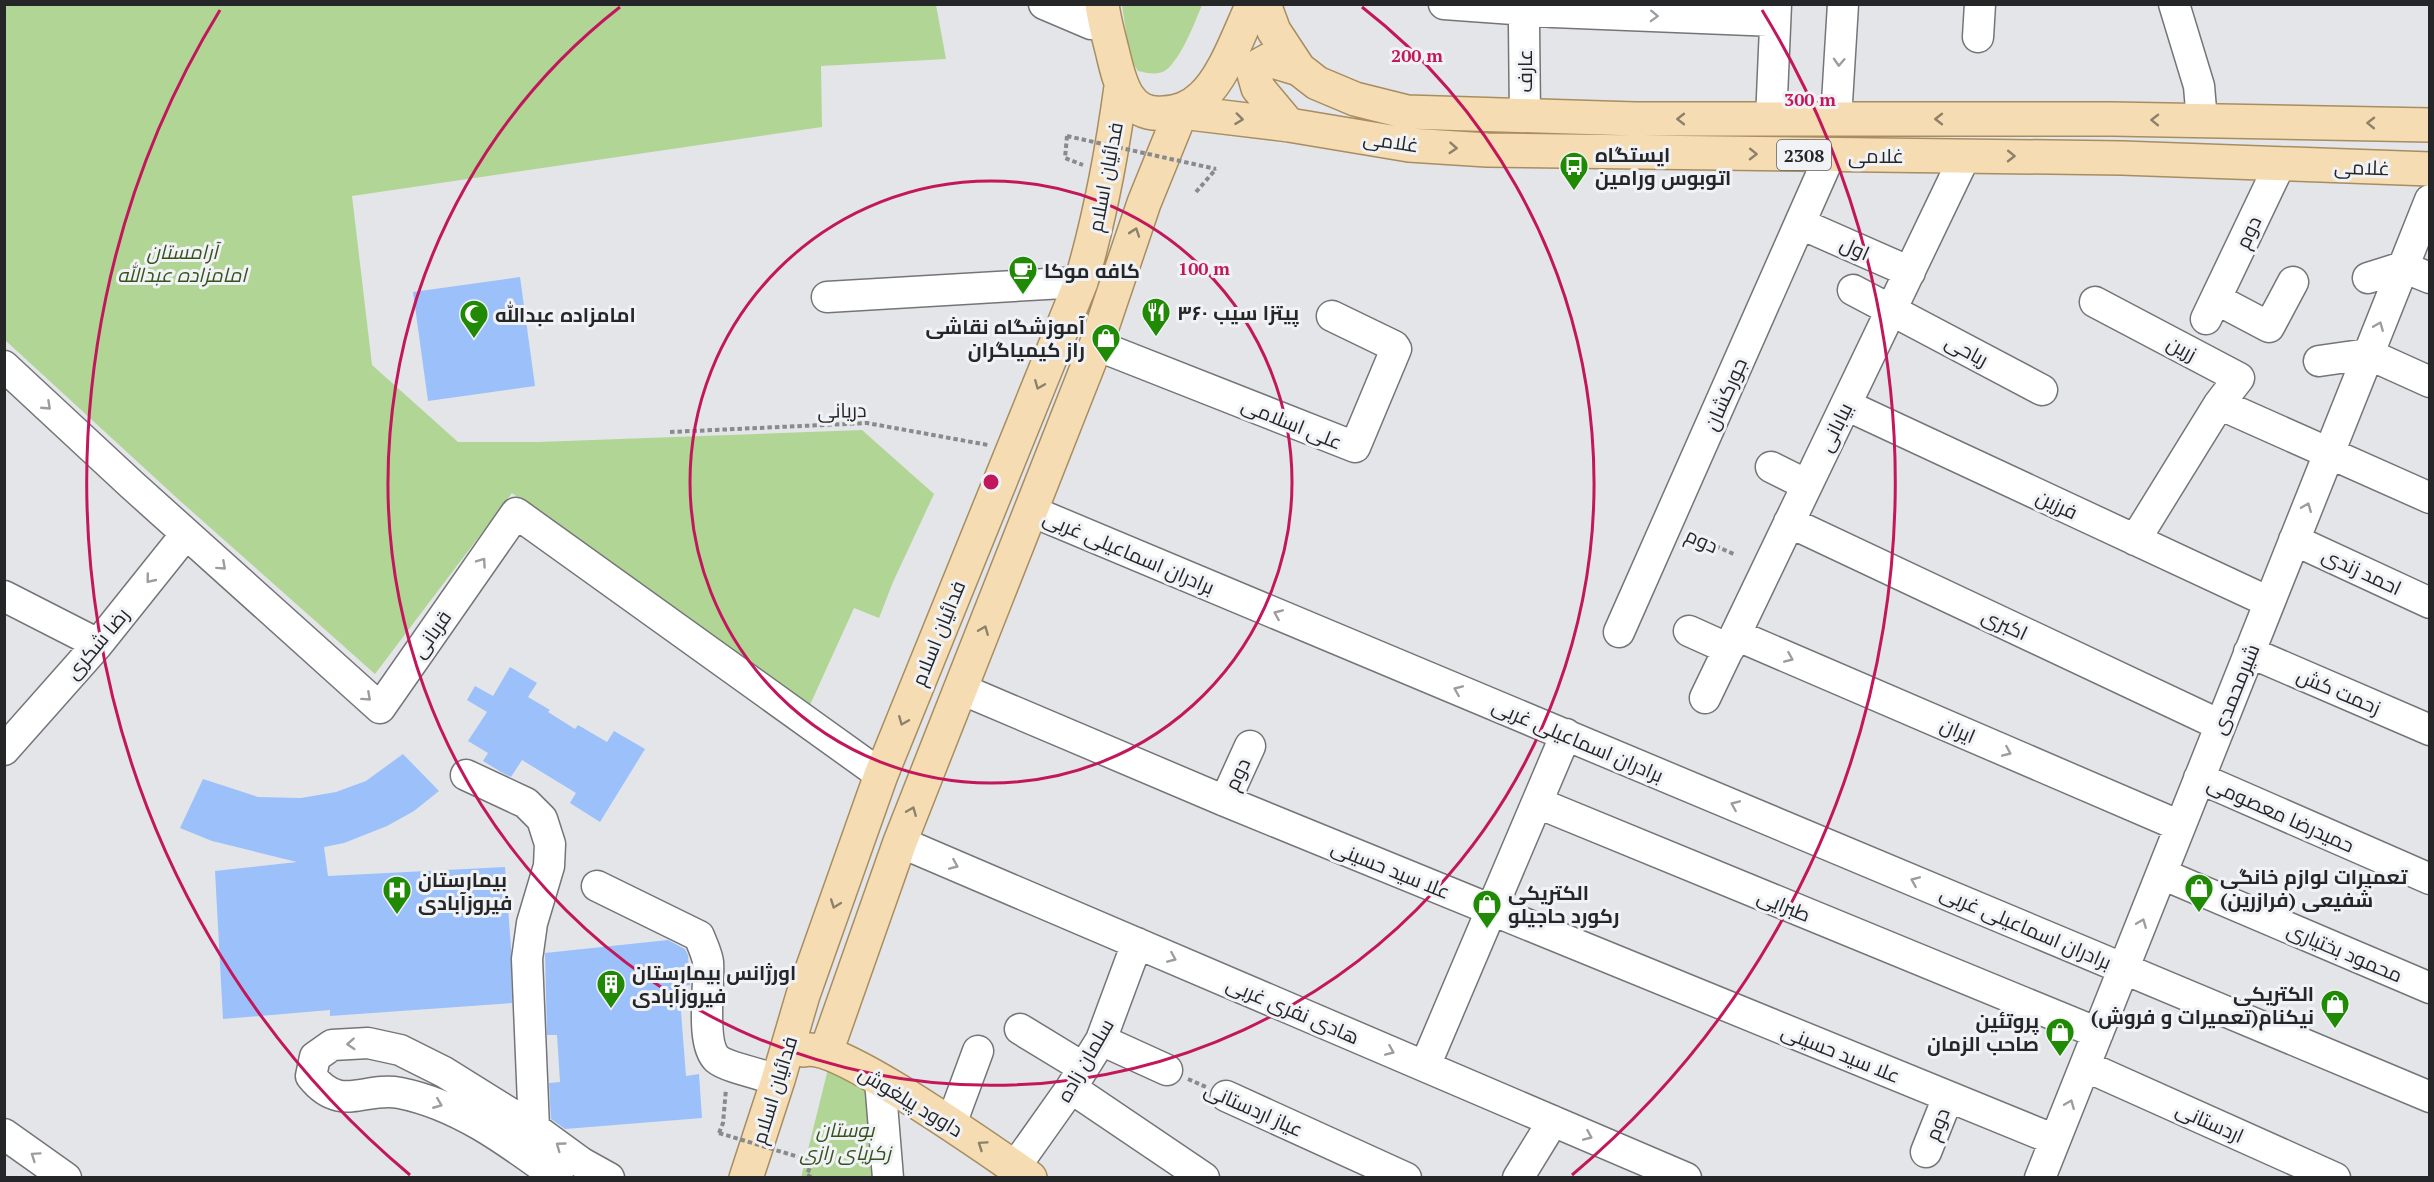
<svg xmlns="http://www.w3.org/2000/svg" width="2434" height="1182" font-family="'PT Serif',Cairo,serif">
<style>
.green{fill:#b1d594}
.building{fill:#9cc0fa}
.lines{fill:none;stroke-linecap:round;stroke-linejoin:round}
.minor-casing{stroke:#747578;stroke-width:33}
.major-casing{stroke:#a88d60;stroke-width:36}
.path{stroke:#888a8c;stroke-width:4;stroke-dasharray:4.5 3;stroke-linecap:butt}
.minor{stroke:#fff;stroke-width:30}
.major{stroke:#f5dcb2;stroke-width:33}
.path-bridge{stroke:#888a8c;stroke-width:4;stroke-dasharray:4.5 3;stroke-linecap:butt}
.oneway{stroke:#9d9d9e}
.oneway2{stroke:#8d816c}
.ring{fill:none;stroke:#c2185b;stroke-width:3}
.labels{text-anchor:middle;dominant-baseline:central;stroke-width:6;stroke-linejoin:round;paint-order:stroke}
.shield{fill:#f0f2f5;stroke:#626365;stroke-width:1.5}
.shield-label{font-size:18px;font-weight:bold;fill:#252627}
.street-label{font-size:20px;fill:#252627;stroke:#f0f2f5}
.poi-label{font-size:20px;font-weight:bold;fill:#252627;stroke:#f0f2f5;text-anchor:start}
.park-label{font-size:20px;font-style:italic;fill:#37531d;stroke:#f0f2f5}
.centre{fill:#c2185b;stroke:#f0f2f5;stroke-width:3}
.ring-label{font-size:18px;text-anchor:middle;font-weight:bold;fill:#c2185b;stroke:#f0f2f5;stroke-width:6;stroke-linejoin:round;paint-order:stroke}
</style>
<rect width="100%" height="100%" fill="#e3e5e8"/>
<!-- green -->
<path class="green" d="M4,5H936L946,59L821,66L822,127L352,196L372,365L458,442H538L862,430L934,494L893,582L879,618L854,608L809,707L512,493L375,674L178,499L5,340Z
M1122,5H1202C1195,22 1181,59 1166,70C1157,76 1147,73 1138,71L1130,58Z
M828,1069L876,1096L883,1177L801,1178Z"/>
<!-- building -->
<path class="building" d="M520,277L535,386L428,401L413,292Z
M510,667L537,683L528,697L550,710L548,712L575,729L578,725L607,742L614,731L645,749L600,822L570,803L576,793L522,760L511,777L501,772L483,761L488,753L468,741L487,712L467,700L475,686L493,696Z
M403,754L439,791L414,811L387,826L344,843L324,847L328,876L505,867L511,948L512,1003L330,1016V1010L223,1019L215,871L297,862L212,841L180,828L203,779L258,797L301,798L336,792L366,781Z
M668,940L685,949L688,955L690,985L679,986L686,1076L699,1074L702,1118L565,1129L551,1119L549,1083L560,1082L557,1035H547L545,953Z"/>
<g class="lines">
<!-- minor casing -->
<g class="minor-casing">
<path id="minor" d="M1044,4L1091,24
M1444,4L1553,12L1775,21
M2174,4L2199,86L2202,121
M1524,25L1525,117
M1978,37L1980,4
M1836,119L1843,4
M1771,120L1776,4
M1801,224L1910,272
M2368,278L2403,267L2430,278
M1853,290L2042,390
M827,297L1081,282
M2216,299L2269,327L2293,282
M2095,302L2239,378L2219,404L2135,540
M2206,319L2280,164
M1096,345L1355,447L1396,349L1394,346L1332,316
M2319,361L2368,354L2430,382
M4,366L131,484L380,708L516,513L881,775
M2219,404L2430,498
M1846,405L2269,602
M1771,467L1807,485
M1031,511L2430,1097
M1789,522L2220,725
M2294,540L2430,603
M4,596L98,644
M1689,631L1729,649
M1619,632L1830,155
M1736,635L2180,826
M2249,652L2430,730
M961,689L1225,801L2055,1140
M1705,698L1965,156
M4,750L98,644L186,534
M466,775L526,803L542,819L550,844L549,866L532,923L527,959L534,1128
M2199,778L2430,879
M1225,801L1250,746
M1538,803L2098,1033
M900,842L1686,1178
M2162,874L2430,988
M597,886L699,936C702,944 707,954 708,962C710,985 700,1043 717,1059C726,1067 764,1075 778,1080
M1020,1029L1084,1068
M1101,1040L1167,1070
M1425,1066L1566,734
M2085,1066L2335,1178
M880,1080L888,1178
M1071,1088L1204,1178
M1226,1096L1406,1178
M951,1124L978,1051
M4,1134L66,1178
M1926,1152L1948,1097
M1015,1167L1071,1088L1101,1040L1137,943
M558,1178C510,1143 460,1105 400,1093C364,1086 341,1114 311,1076L315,1057L332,1045L368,1043L400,1050L444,1072L534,1128L582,1163L609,1178
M1518,1178L1553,1121
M2040,1178L2430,200"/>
</g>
<!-- major casing -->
<g class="major-casing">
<path id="major" d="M1102,4C1104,20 1108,34 1112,50C1119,78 1125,117 1164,113C1179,112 1190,108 1202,97C1225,76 1239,33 1253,4
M1264,4L1274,31L1299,69L1317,83L1355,99L1407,112L1635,119H2112L2430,125
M1181,112L1289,125L1409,145L1487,150L2122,158L2430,169
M1289,125L1258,88L1254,74L1260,65L1269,60L1299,69
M804,1050C839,1042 994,1154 1030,1178
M826,1052L900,842L1096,345L1144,203L1181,112
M746,1178L778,1080L803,995L881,775L1081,282C1100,218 1112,153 1121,87"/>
</g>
<!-- path -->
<path class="path" d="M1067,136L1065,158L1083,165
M1196,192L1216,169
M670,432L867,423L988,445
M1688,534L1736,555
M1188,1079L1206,1087
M719,1133L723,1123L726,1089
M812,1161L807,1175L813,1178"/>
<!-- minor -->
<use href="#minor" class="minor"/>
<!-- major -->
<use href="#major" class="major"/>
<!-- path-bridge -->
<path class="path-bridge" d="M1067,136L1216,169
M719,1133L812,1161"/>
</g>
<!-- one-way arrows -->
<defs><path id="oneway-chevron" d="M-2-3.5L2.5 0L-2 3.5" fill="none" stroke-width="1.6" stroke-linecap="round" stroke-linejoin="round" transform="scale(1.5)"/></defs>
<g class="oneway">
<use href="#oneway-chevron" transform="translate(1654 16) rotate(2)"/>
<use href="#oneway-chevron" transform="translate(1839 62) rotate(93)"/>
<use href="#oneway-chevron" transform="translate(2379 326) rotate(-68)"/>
<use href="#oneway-chevron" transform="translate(47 406) rotate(43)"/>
<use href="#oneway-chevron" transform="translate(2307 507) rotate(-68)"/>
<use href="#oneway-chevron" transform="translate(482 562) rotate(-55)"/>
<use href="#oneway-chevron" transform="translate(222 566) rotate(42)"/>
<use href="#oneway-chevron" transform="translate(150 579) rotate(129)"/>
<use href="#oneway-chevron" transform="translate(1278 614) rotate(-157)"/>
<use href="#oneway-chevron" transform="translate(1789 658) rotate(23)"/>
<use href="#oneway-chevron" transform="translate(1458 690) rotate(-157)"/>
<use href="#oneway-chevron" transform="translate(367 697) rotate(42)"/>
<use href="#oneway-chevron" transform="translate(2007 752) rotate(23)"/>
<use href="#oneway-chevron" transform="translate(1735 805) rotate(-157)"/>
<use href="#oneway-chevron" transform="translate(954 865) rotate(23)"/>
<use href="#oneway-chevron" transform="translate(1915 881) rotate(-157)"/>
<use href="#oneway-chevron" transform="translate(2142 923) rotate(-68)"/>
<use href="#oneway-chevron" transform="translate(1172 958) rotate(23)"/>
<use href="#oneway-chevron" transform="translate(351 1044) rotate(176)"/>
<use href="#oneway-chevron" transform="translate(1390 1051) rotate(23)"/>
<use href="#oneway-chevron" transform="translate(438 1104) rotate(22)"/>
<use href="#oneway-chevron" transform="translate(2070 1104) rotate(-68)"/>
<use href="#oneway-chevron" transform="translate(1588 1136) rotate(23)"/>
<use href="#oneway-chevron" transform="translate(560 1146) rotate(-144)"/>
<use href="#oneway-chevron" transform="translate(35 1156) rotate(-145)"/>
</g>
<g class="oneway2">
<use href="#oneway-chevron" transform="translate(1239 119) rotate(7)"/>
<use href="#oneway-chevron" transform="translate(1681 119) rotate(-180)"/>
<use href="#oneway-chevron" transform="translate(1939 119) rotate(-180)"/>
<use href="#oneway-chevron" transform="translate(2155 120) rotate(-179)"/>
<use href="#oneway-chevron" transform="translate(2371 123) rotate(-179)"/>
<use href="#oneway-chevron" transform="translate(1453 148) rotate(4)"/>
<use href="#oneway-chevron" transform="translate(1753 154) rotate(1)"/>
<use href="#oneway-chevron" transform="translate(2011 156) rotate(1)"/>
<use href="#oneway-chevron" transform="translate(1135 232) rotate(-71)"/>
<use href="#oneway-chevron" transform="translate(1039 385) rotate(112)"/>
<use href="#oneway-chevron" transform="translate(984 630) rotate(-68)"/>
<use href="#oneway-chevron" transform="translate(903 721) rotate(112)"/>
<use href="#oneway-chevron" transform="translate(912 811) rotate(-68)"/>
<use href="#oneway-chevron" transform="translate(835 904) rotate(110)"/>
<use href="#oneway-chevron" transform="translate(982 1145) rotate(-146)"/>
</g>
<!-- distance rings -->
<g class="ring">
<circle cx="991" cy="482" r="301"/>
<path d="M1362 7A603 603 0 1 1 620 7"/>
<path d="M410 1175A904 904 0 0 1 220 10M1762 10A904 904 0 0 1 1572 1175"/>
</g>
<!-- icons -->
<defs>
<g id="bus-pin" transform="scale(1.5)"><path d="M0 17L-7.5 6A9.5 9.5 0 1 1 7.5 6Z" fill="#208a04" stroke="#f0f2f5"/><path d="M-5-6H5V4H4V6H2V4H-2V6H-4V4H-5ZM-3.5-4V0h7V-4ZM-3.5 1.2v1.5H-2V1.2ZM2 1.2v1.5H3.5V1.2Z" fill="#fff"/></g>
<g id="cafe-pin" transform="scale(1.5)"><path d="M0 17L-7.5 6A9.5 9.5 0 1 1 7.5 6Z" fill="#208a04" stroke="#f0f2f5"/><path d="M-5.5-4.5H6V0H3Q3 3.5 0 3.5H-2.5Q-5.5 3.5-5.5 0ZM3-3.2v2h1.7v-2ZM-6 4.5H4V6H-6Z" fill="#fff"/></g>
<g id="restaurant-pin" transform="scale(1.5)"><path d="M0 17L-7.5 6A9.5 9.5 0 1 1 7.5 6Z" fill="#208a04" stroke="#f0f2f5"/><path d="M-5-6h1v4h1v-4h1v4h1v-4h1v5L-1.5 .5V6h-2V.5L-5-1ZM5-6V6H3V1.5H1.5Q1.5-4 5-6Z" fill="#fff"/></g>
<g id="mosque-pin" transform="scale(1.5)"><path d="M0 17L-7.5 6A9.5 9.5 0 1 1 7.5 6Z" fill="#208a04" stroke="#f0f2f5"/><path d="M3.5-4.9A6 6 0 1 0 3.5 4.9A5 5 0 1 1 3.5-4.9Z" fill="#fff"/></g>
<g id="shop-pin" transform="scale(1.5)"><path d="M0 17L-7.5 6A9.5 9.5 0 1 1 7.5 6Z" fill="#208a04" stroke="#f0f2f5"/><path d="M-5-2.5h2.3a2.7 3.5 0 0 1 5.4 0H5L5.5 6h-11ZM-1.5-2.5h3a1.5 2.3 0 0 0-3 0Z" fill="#fff"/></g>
<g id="hospital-pin" transform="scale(1.5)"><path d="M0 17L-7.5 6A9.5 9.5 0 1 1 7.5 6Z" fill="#208a04" stroke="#f0f2f5"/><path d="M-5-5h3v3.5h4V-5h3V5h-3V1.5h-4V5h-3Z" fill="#fff"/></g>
<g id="building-pin" transform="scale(1.5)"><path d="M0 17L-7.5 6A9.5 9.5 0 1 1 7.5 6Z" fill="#208a04" stroke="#f0f2f5"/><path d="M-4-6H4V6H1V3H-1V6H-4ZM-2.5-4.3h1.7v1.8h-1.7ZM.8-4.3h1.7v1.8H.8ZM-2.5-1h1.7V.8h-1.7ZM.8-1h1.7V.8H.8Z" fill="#fff"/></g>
</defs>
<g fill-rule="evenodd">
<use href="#bus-pin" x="1574" y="166"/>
<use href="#cafe-pin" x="1023" y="270"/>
<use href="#restaurant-pin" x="1156" y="312"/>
<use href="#mosque-pin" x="474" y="314"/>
<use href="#shop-pin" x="1106" y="338"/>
<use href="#shop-pin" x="2199" y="888"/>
<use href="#hospital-pin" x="397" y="890"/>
<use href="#shop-pin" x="1487" y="904"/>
<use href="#building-pin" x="611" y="984"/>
<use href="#shop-pin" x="2335" y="1004"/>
<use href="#shop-pin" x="2060" y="1032"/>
</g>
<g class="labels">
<!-- shield labels -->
<rect class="shield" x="1777" y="140" width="54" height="30" rx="4.5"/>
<g class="shield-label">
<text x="1804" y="155">2308</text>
</g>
<!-- street labels -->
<g class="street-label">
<text transform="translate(1524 71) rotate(-90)">عارف</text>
<text transform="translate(1391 141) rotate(8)">غلامی</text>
<text x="1876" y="155">غلامی</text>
<text transform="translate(2362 167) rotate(2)">غلامی</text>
<text transform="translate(1105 177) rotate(-79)">فدائیان اسلام</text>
<text transform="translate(2248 232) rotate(-65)">دوم</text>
<text transform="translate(1855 248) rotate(24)">اول</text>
<text transform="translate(2182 348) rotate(28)">زرین</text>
<text transform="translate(1967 350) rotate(28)">ریاحی</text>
<text transform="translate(1725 394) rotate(-66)">جورکشان</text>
<text transform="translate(842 410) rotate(-1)">دریانی</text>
<text transform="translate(1292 423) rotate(22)">علی اسلامی</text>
<text transform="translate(1835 427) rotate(-64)">بیابانی</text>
<text transform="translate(2057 504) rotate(25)">فرزین</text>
<text transform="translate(1702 540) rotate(24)">دوم</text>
<text transform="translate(1129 552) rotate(23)">برادران اسماعیلی غربی</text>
<text transform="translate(2362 571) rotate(25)">احمد زندی</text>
<text transform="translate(2005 624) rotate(25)">اکبری</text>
<text transform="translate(938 633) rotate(-68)">فدائیان اسلام</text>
<text transform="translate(431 634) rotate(-55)">قربانی</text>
<text transform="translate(97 643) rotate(-50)">رضا شکری</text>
<text transform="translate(2235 689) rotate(-68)">شیرمحمدی</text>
<text transform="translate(2339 691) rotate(23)">زحمت کش</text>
<text transform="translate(1958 730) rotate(23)">ایران</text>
<text transform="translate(1578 740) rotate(23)">برادران اسماعیلی غربی</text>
<text transform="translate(1237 774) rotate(-65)">دوم</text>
<text transform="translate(2281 814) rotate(24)">حمیدرضا معصومی</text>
<text transform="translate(1391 869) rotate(22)">علا سید حسینی</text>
<text transform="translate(1784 905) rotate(22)">طبرایی</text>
<text transform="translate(2026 927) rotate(23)">برادران اسماعیلی غربی</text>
<text transform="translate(2345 952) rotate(23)">محمود بختیاری</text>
<text transform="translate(1293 1010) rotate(23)">هادی نفری غربی</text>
<text transform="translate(1841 1053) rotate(22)">علا سید حسینی</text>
<text transform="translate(1085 1060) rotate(-60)">سلمان زاده</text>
<text transform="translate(774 1090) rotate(-73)">فدائیان اسلام</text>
<text transform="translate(911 1101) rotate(31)">داوود پیلغوش</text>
<text transform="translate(1254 1109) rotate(24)">عیاز اردستانی</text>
<text transform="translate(2210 1122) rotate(24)">اردستانی</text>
<text transform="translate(1937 1124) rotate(-68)">دوم</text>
</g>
<!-- poi labels -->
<g class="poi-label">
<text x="1595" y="154">ایستگاه<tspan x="1595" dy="23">اتوبوس ورامین</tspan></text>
<text x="1044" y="270">کافه موکا</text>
<text x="1177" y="312">پیتزا سیب ۳۶۰</text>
<text x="495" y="314">امامزاده عبدالله</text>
<text x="1085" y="326" text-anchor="end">آموزشگاه نقاشی<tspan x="1085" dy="23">راز کیمیاگران</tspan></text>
<text x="2220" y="876">تعمیرات لوازم خانگی<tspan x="2220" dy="23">شفیعی (فرازرین)</tspan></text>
<text x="418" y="879">بیمارستان<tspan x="418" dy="23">فیروزآبادی</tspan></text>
<text x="1508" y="892">الکتریکی<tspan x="1508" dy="23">رکورد حاجیلو</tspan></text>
<text x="632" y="972">اورژانس بیمارستان<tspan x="632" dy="23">فیروزآبادی</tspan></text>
<text x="2314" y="993" text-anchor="end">الکتریکی<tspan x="2314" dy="23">نیکنام(تعمیرات و فروش)</tspan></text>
<text x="2039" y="1020" text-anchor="end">پروتئین<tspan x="2039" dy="23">صاحب الزمان</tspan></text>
</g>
<!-- park labels -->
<g class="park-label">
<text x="182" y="251">آرامستان<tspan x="182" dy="23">امامزاده عبدالله</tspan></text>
<text x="845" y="1129">بوستان<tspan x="845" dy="23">زکریای رازی</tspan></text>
</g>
</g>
<circle cx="991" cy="482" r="9" class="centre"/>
<g class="ring-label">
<text x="1417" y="62">200 m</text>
<text x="1810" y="106">300 m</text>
<text x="1204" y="275">100 m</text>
</g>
<!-- border -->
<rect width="2434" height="1182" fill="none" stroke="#252627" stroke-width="12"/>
</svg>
